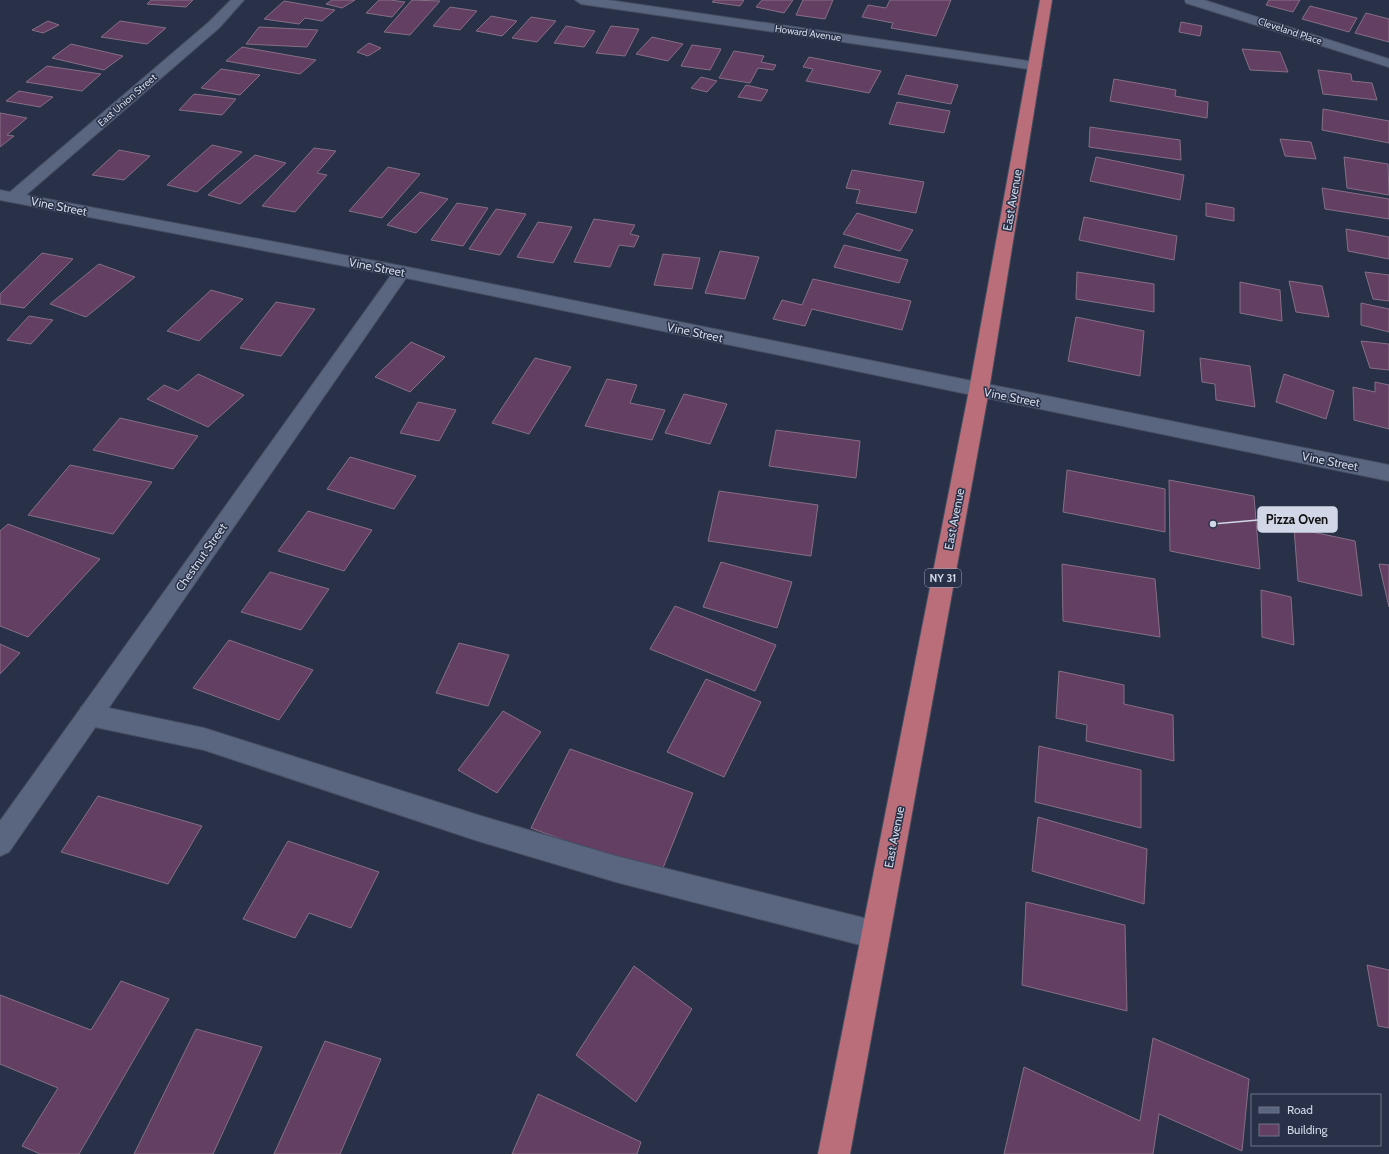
<svg xmlns="http://www.w3.org/2000/svg" width="1389" height="1154" font-family="Cabin,sans-serif">
<style>
.building{fill:#643f64;stroke:#856f85}
.lines{fill:none;stroke-linecap:round;stroke-linejoin:round}
.lane-casing{stroke:#464e61;stroke-width:2}
.street-casing{stroke:#464e61;stroke-width:2}
.highway-casing{stroke:#464e61;stroke-width:2}
.lane{fill:#5a657f;fill-rule:evenodd}
.street{fill:#5a657f;fill-rule:evenodd}
.highway{fill:#ba6e79;fill-rule:evenodd}
.labels{text-anchor:middle;dominant-baseline:central;stroke-width:3;stroke-linejoin:round;paint-order:stroke}
.far-street-label{font-size:10px;fill:#d1d7e6;stroke:#283148}
.shield{fill:#283148;stroke:#9ea5b7;stroke-width:1}
.shield-label{font-size:11px;font-weight:bold;fill:#d1d7e6}
.street-label{font-size:12px;fill:#d1d7e6;stroke:#283148}
.leader{fill:none;stroke:#d1d7e6;stroke-width:1.5}
.callout-dot{fill:#d1d7e6;stroke:#283148;stroke-width:1.5}
.callout{fill:#d1d7e6;stroke:#d1d7e6;stroke-width:1.5}
.callout-label{font-size:13px;text-anchor:middle;font-weight:bold;fill:#111}
</style>
<rect width="100%" height="100%" fill="#283148"/>
<!-- building -->
<path class="building" d="M151,0H193L186,7L147,4Z
M332,0H355L342,8L326,4Z
M379,0H390L405,2L392,17L366,13Z
M412,0L440,1L410,35L384,32Z
M714,0H744L740,6L712,2Z
M762,0H793L784,13L756,7Z
M803,0H833L825,19L796,15Z
M890,0H951L936,36L891,28L893,23L862,17L868,5L886,8Z
M1269,0H1300L1293,12L1266,5Z
M284,1L335,10L322,21L305,18L299,24L264,19Z
M1310,6L1357,18L1349,32L1302,19Z
M450,7L477,11L460,30L433,26Z
M1366,13L1389,19V42L1355,33Z
M491,16L517,21L502,36L476,31Z
M531,17L556,21L537,42L512,38Z
M48,21L59,25L43,33L32,30Z
M120,21L166,28L147,44L101,37Z
M1181,22L1202,26L1200,36L1179,32Z
M566,26L595,31L584,47L554,43Z
M611,26L639,29L625,56L596,53Z
M259,27L318,30L307,47L246,44Z
M652,37L683,44L668,61L636,54Z
M369,43L381,48L368,56L357,52Z
M71,44L123,56L104,70L52,58Z
M692,45L721,49L710,70L681,66Z
M242,47L316,60L300,74L226,61Z
M1242,49L1280,52L1288,72L1250,70Z
M734,51L764,56L761,62L776,65L773,70L758,68L750,83L719,78Z
M809,57L881,71L869,93L806,81L813,69L803,67Z
M47,66L101,74L82,91L26,82Z
M221,69L260,75L240,95L201,88Z
M1318,70L1351,74L1352,81L1372,83L1377,100L1323,94Z
M906,75L958,85L951,104L898,94Z
M701,77L717,81L707,92L691,88Z
M1114,79L1176,90L1175,96L1208,102L1207,118L1110,101Z
M746,85L768,90L761,101L738,97Z
M19,91L53,97L40,107L6,101Z
M194,94L236,99L222,115L179,110Z
M897,102L950,111L944,133L889,124Z
M1323,109L1389,121V143L1322,130Z
M0,113L27,118L7,135L14,136L0,147Z
M1090,127L1180,140L1181,160L1089,147Z
M1280,139L1311,142L1316,159L1285,156Z
M212,145L242,152L197,192L167,185Z
M314,148L336,151L317,173L327,175L295,212L262,206Z
M119,150L150,156L124,180L92,175Z
M255,155L286,163L240,204L208,195Z
M1096,157L1184,175L1180,200L1090,181Z
M1344,157L1388,164L1389,195L1347,188Z
M388,167L420,174L382,218L349,211Z
M852,170L924,182L916,213L856,203L860,190L846,188Z
M1322,188L1389,199V219L1325,209Z
M420,192L448,199L416,233L387,225Z
M457,203L488,208L463,246L431,240Z
M1206,203L1234,208V221L1206,216Z
M496,209L526,214L500,255L469,249Z
M857,213L913,230L900,251L843,234Z
M1084,217L1177,236L1174,260L1079,240Z
M594,219L635,225L630,234L639,236L634,247L619,245L610,267L574,262Z
M538,222L572,227L553,263L517,257Z
M1346,229L1389,237V259L1348,251Z
M844,245L908,260L899,283L834,267Z
M720,251L759,257L745,299L705,293Z
M42,253L73,259L24,308L0,304V294Z
M663,254L700,258L692,289L654,285Z
M99,264L135,277L86,317L50,304Z
M1077,272L1154,284V312L1076,299Z
M1365,272L1389,275V301L1373,299Z
M813,279L911,301L902,330L812,309L805,326L773,319L782,300L802,305Z
M1289,281L1322,286L1329,317L1296,312Z
M1240,282L1280,290L1282,321L1240,313Z
M211,290L243,299L199,341L167,331Z
M276,302L315,309L281,356L240,348Z
M1361,303L1389,309V332L1361,325Z
M29,316L53,320L31,344L7,340Z
M1076,317L1144,331L1140,376L1068,361Z
M1361,341L1389,344V370L1370,368Z
M411,342L445,357L410,392L375,377Z
M535,358L571,367L529,434L492,423Z
M1200,358L1250,366L1255,407L1216,400L1215,384L1202,382Z
M198,374L244,395L208,427L147,399L164,385L178,391Z
M1284,374L1334,391L1326,419L1276,402Z
M607,379L637,385L630,403L665,410L652,440L585,426Z
M1375,382L1389,385V429L1354,420L1353,387L1375,392Z
M684,394L727,404L710,444L665,433Z
M418,402L456,410L439,441L400,433Z
M120,418L198,436L173,469L93,450Z
M776,430L860,441L856,478L769,466Z
M350,457L416,476L394,509L327,489Z
M70,465L152,482L113,534L28,515Z
M1067,470L1165,489V532L1063,512Z
M1169,480L1254,496L1260,569L1170,551Z
M719,491L818,505L811,556L708,541Z
M308,511L372,530L344,571L278,551Z
M8,524L100,559L28,637L0,626V531Z
M1294,528L1355,541L1362,596L1298,581Z
M721,562L792,582L777,628L703,607Z
M1062,564L1155,579L1160,637L1063,621Z
M1379,564L1389,565V607Z
M270,572L329,589L301,630L241,612Z
M1261,590L1291,597L1294,645L1262,637Z
M675,606L776,645L755,691L650,649Z
M229,640L313,670L279,720L193,688Z
M459,643L509,655L488,706L436,693Z
M0,644L20,653L0,674Z
M1059,671L1124,685V704L1173,715L1174,761L1086,741L1087,725L1056,718Z
M706,679L761,702L724,777L667,752Z
M503,711L541,732L497,793L458,770Z
M1039,746L1141,770V828L1035,802Z
M570,749L693,793L657,883L574,844L531,828Z
M98,796L202,826L168,884L61,852Z
M1038,817L1147,849L1144,904L1032,871Z
M288,841L379,872L351,928L309,913L295,938L243,919Z
M1026,902L1125,925L1127,1011L1022,985Z
M1367,965L1389,970V1028L1378,1026Z
M634,966L692,1009L636,1102L576,1055Z
M121,981L169,999L79,1154H40L22,1146L58,1088L0,1064V995L91,1030Z
M196,1029L262,1047L213,1154H134Z
M1153,1038L1249,1079L1242,1151L1159,1114L1153,1154H1004L1024,1067L1140,1121Z
M325,1041L381,1059L340,1154H274Z
M538,1094L641,1142L637,1154H512Z"/>
<g class="lines">
<!-- lane casing -->
<g class="lane-casing">
<path id="lane" d="M90,704L204,728L478,815L616,856L876,921L886,925L890,935L886,945L876,949L616,882L478,841L204,750L90,726L81,723L78,715L81,707Z"/>
</g>
<!-- street casing -->
<g class="street-casing">
<path id="street" d="M231,0H244L219,28L26,195L402,266L1389,465V481L406,278L9,852L0,856V821L391,275L0,200V190L10,192L209,22Z
M575,0H608L1035,62L1040,63L1042,66L1040,69L1035,70L581,4Z
M1185,0H1204L1389,59V67L1186,3Z"/>
</g>
<!-- highway casing -->
<g class="highway-casing">
<path id="highway" d="M1040,0H1052L989,390L850,1154H818L969,390Z"/>
</g>
<!-- lane -->
<use href="#lane" class="lane"/>
<!-- street -->
<use href="#street" class="street"/>
<!-- highway -->
<use href="#highway" class="highway"/>
</g>
<g class="labels">
<!-- far-street labels -->
<g class="far-street-label">
<text transform="translate(1290 31) rotate(18)">Cleveland Place</text>
<text transform="translate(808 33) rotate(8)">Howard Avenue</text>
<text transform="translate(127 100) rotate(-41)">East Union Street</text>
</g>
<!-- shield labels -->
<rect class="shield" x="925" y="569" width="36" height="18" rx="3"/>
<g class="shield-label">
<text x="943" y="578">NY 31</text>
</g>
<!-- street labels -->
<g class="street-label">
<text transform="translate(1012 200) rotate(-80)">East Avenue</text>
<text transform="translate(59 206) rotate(11)">Vine Street</text>
<text transform="translate(377 267) rotate(11)">Vine Street</text>
<text transform="translate(695 332) rotate(12)">Vine Street</text>
<text transform="translate(1012 397) rotate(11)">Vine Street</text>
<text transform="translate(1330 461) rotate(11)">Vine Street</text>
<text transform="translate(954 519) rotate(-79)">East Avenue</text>
<text transform="translate(201 557) rotate(-55)">Chestnut Street</text>
<text transform="translate(894 837) rotate(-79)">East Avenue</text>
</g>
</g>
<!-- callouts -->
<path class="leader" d="M1213 524L1258 520"/>
<circle class="callout-dot" cx="1213" cy="524" r="4"/>
<rect class="callout" x="1258" y="507" width="79" height="25" rx="4"/>
<g class="callout-label">
<text x="1297" y="524">Pizza Oven</text>
</g>
<!-- legend -->
<rect x="1251" y="1094" width="130" height="52" fill="#283148" stroke="#6c7387"/>
<rect x="1259" y="1107" width="20" height="6" fill="#5a657f" stroke="#6c7387"/>
<text x="1287" y="1114" font-size="12" fill="#d1d7e6">Road</text>
<rect x="1259" y="1124" width="20" height="12" fill="#643f64" stroke="#6c7387"/>
<text x="1287" y="1134" font-size="12" fill="#d1d7e6">Building</text>
</svg>
